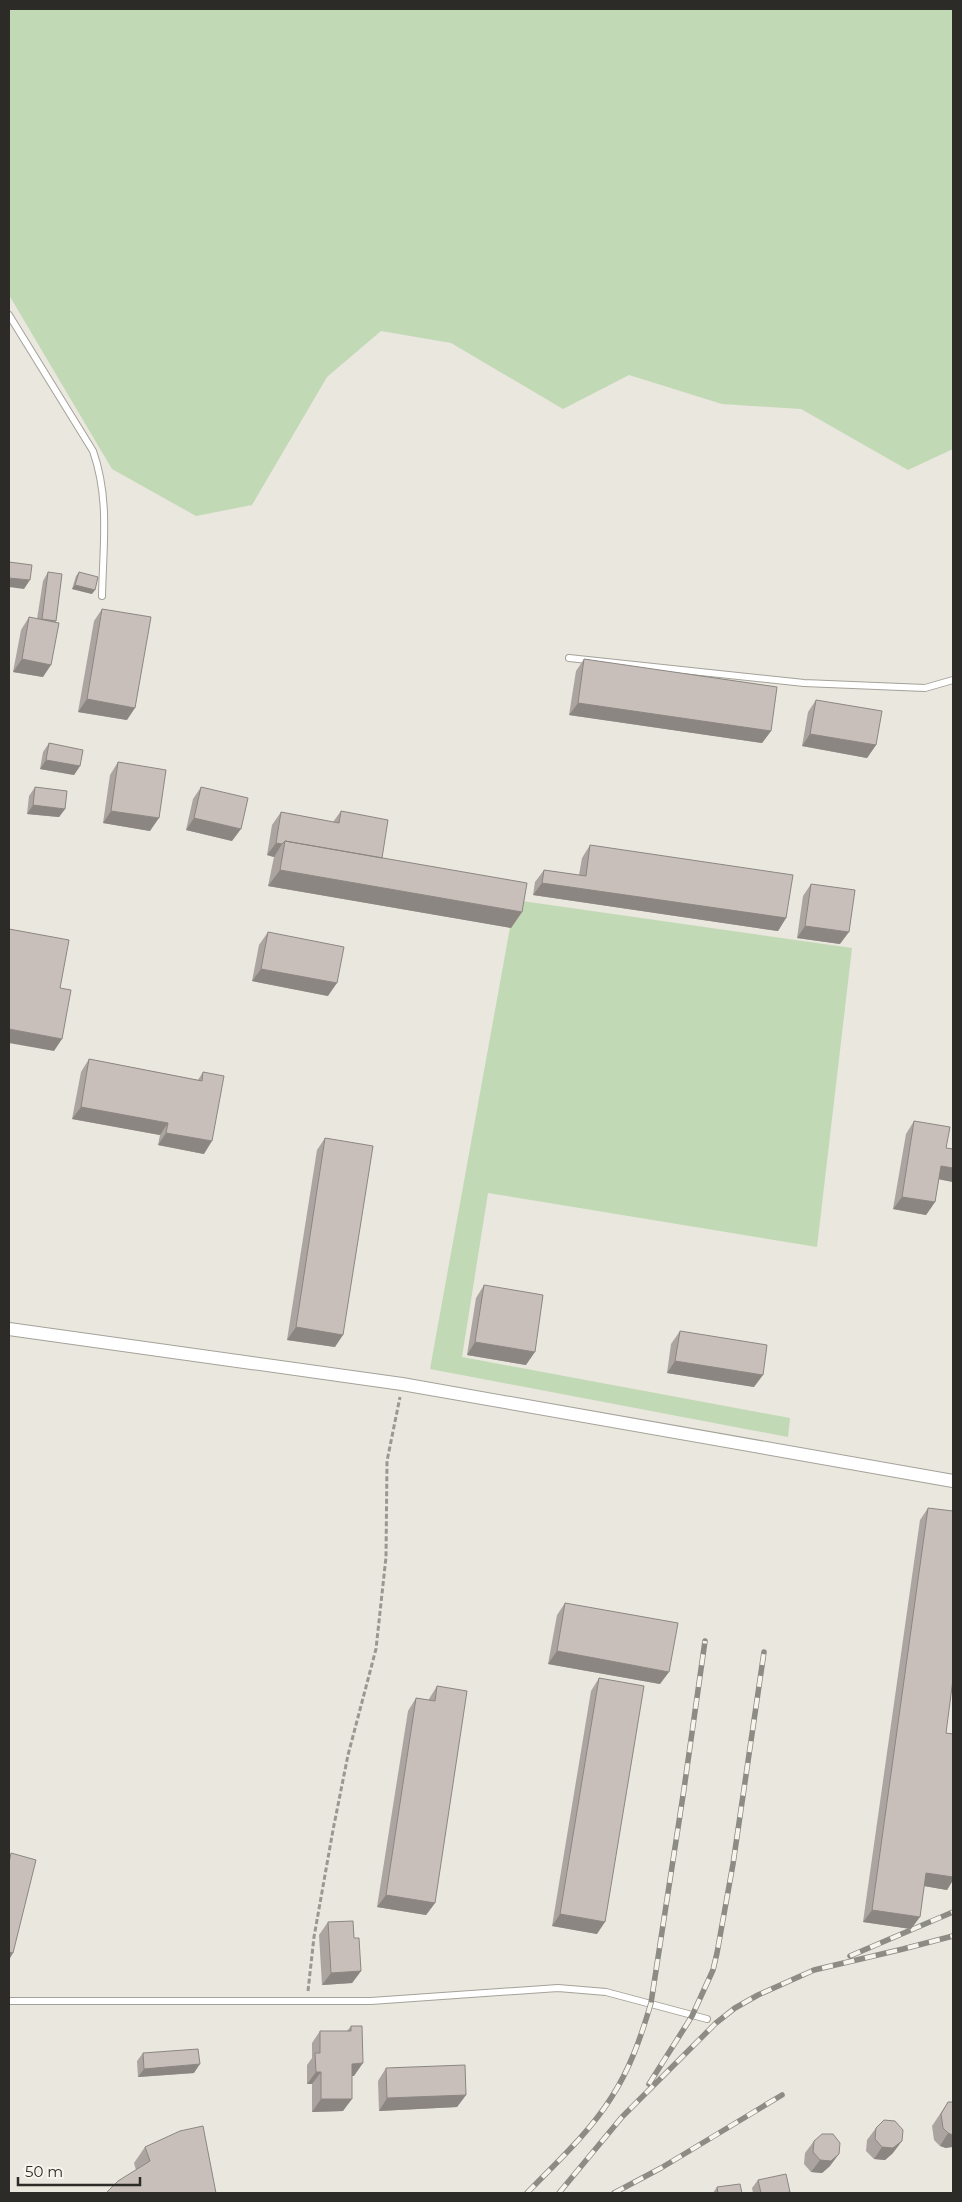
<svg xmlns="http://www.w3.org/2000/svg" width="962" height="2202" font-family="Montserrat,sans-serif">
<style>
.green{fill:#c2d9b5}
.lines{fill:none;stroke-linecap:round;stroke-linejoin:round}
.service-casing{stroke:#a4a299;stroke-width:8}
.minor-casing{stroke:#a4a299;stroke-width:14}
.path{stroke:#9a9892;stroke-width:3;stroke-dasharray:5 2.5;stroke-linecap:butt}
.service{stroke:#fff;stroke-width:6}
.minor{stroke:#fff;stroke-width:12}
.rail-casing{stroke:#8c8b84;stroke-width:5.5}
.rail{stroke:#f6f4eb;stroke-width:4;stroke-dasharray:11;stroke-linecap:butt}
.wall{fill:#aca4a0}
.shaded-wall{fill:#8c8682}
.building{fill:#c8bfba;stroke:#8c8682}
</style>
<rect width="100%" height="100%" fill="#e9e7de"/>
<!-- green -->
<path class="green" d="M9,9H953V449L908,470L801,409L722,404L629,375L563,409L451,343L381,331L327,377L252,505L196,516L112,469L9,295Z
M515,900L852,948L817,1247L488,1193L462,1357L790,1418L788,1437L430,1369Z"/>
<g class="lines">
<!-- service casing -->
<g class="service-casing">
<path id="service" d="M9,315L93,451C110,499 103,546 102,596
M569,658L804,683L925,688L953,680
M9,2001H371L558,1988L606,1992L707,2019"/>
</g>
<!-- minor casing -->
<g class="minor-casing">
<path id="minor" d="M9,1329L402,1384L953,1481"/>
</g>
<!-- path -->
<path class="path" d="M308,1991L314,1937L333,1830L348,1755L376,1649L386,1557L387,1461L400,1397"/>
<!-- service -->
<use href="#service" class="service"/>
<!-- minor -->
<use href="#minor" class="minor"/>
<!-- rail casing -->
<g class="rail-casing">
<path id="rail" d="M850,1956L953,1912
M649,2084L692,2016L713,1970L717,1953L733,1864L764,1652
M527,2193C555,2164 589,2133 611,2098C630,2069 641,2037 651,2003L684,1789L705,1641
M559,2193L622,2117L716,2023L735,2008L758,1995L814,1970L903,1949L953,1936
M614,2193L661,2168L782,2095"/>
</g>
<!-- rail -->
<use href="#rail" class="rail"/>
</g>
<!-- wall -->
<path class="wall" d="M48,572L56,621L43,677L13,672L21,630L29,617L37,619L43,581Z
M79,572L92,594L72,589L76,576Z
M102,609L127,720L78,712L94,621Z
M584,659L771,731L762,743L569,715L576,671Z
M816,700L876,745L867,758L802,746L808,712Z
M49,743L80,766L74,775L40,769L43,752Z
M118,762L150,831L103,823L110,775Z
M35,787L65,809L59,817L27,814L29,796Z
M201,787L232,841L186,830L193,799Z
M341,811L382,858L522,912L511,928L268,886L274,857L267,855L272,825L281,812L333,822Z
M590,845L786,918L778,931L533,895L535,882L544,870L579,875L582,858Z
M811,884L840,944L797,938L803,896Z
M268,932L328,996L252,981L259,945Z
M89,1059L198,1080L203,1072L204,1154L158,1145L160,1135L72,1119L81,1072Z
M914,1121L946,1148L953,1149V1182L939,1179L935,1202L926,1215L893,1209L906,1134Z
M325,1138L335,1347L287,1340L317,1150Z
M484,1285L526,1365L467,1355L476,1298Z
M680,1331L754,1387L667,1373L671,1344Z
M928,1508L946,1733L953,1734V1880L947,1890L924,1886L911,1929L863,1922L920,1520Z
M565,1603L660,1684L548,1664L557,1615Z
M599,1678L597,1934L552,1926L591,1691Z
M437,1686L435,1903L426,1915L377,1907L408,1711L416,1698L429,1700V1699Z
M328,1922L354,1938L361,1971L352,1983L322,1985L319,1935Z
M351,2026L354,2076H352L343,2111L312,2112V2084H307V2065L312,2058V2043L320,2031H347Z
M143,2053L194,2073L138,2077L137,2061Z
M386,2068L466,2095L457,2107L379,2111L378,2081Z
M948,2102H953L946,2148L940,2146L934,2140L932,2126Z
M876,2128L893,2153L885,2160L874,2159L866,2151L867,2140Z
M814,2141L830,2166L822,2173L811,2172L804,2164L805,2153Z
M145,2147L216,2193L136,2170L134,2163Z
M758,2180L790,2192L789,2193H753L752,2188Z
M717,2187L742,2193H713Z"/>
<!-- shaded-wall -->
<path class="shaded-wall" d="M9,578L30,580L24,589L9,587Z
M75,585L95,590L92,594L72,589Z
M22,659L51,665L43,677L13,672Z
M87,699L135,708L127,720L78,712Z
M578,703L771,731L762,743L569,715Z
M810,734L876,745L867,758L802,746Z
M46,760L80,766L74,775L40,769Z
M33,805L65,809L59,817L27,814Z
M111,811L159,818L150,831L103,823Z
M194,818L241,829L232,841L186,830Z
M276,843L282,844L274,857L267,855Z
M280,870L522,912L511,928L268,886Z
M542,883L786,918L778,931L533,895Z
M805,926L849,932L840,944L797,938Z
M261,969L337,983L328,996L252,981Z
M9,1029L62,1039L54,1051L9,1043Z
M81,1107L168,1123L160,1135L72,1119Z
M166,1133L212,1141L204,1154L158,1145Z
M941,1166L953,1168V1182L932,1178Z
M902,1197L935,1202L926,1215L893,1209Z
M296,1327L343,1335L335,1347L287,1340Z
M475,1342L535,1352L526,1365L467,1355Z
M675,1361L763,1375L754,1387L667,1373Z
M557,1651L669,1672L660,1684L548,1664Z
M926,1873L953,1877V1880L947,1890L918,1885Z
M386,1895L435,1903L426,1915L377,1907Z
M872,1910L920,1917L911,1929L863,1922Z
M560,1914L605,1922L597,1934L552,1926Z
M9,1952L13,1953L9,1960Z
M361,1971L352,1983L322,1985L331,1973Z
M363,2063L354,2076H343L352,2064Z
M200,2064L194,2073L138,2077L144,2069Z
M316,2072H321L312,2084H307Z
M466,2095L457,2107L379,2111L387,2098Z
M321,2099H352L343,2111L312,2112Z
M948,2133L953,2135V2147L946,2148L940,2146Z
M902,2141L893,2153L885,2160L874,2159L882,2147Z
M839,2154L830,2166L822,2173L811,2172L820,2160Z"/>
<!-- building -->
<path class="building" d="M9,562L32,565L30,580L9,578Z
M48,572L62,574L56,621L42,619Z
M79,572L98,577L95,590L75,585Z
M102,609L151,617L135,708L87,699Z
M29,617L59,623L51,665L22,659Z
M584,659L777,687L771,731L578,703Z
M816,700L882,711L876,745L810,734Z
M49,743L83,750L80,766L46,760Z
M118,762L166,770L159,818L111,811Z
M35,787L67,791L65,809L33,805Z
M201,787L248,798L241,829L194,818Z
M341,811L388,820L382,858L285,841L282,844L276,843L281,812L339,823Z
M285,841L527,883L522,912L280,870Z
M590,845L793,875L786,918L542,883L544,870L586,876Z
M811,884L855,890L849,932L805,926Z
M9,929L69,940L60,988L71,990L62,1039L9,1029Z
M268,932L344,947L337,983L261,969Z
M89,1059L202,1081L203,1072L224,1076L212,1141L166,1133L168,1123L81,1107Z
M914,1121L950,1127L946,1148L953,1149V1168L941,1166L935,1202L902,1197Z
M325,1138L373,1146L343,1335L296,1327Z
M484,1285L543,1295L535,1352L475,1342Z
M680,1331L767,1345L763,1375L675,1361Z
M928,1508L953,1511V1679L946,1733L953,1734V1877L926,1873L920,1917L872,1910Z
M565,1603L678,1623L669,1672L557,1651Z
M599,1678L644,1686L605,1922L560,1914Z
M437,1686L467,1691L435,1903L386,1895L416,1698L435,1701Z
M11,1853L36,1860L13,1953L9,1952V1863Z
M353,1921L354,1938H359L361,1971L331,1973L328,1922Z
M351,2026H362L363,2063L352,2064V2099H321V2072H316L315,2053H320V2031H351Z
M198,2049L200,2064L144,2069L143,2053Z
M465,2065L466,2095L387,2098L386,2068Z
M948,2102H953V2135L948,2133L943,2128L941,2114Z
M884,2120L895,2121L903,2130L902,2141L893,2148L882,2147L875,2139L876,2128Z
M203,2126L216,2193H106L118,2181L150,2161L145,2147L180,2131Z
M822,2134H833L840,2143L839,2154L831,2161L820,2160L813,2152L814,2141Z
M786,2174L790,2192L784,2193H761L758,2180Z
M740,2184L742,2193H718L717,2187Z"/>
<!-- border -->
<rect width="962" height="2202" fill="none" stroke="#2c2b28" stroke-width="20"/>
<!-- scale -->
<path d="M18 2177v8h122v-8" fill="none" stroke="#2c2b28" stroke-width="2.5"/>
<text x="25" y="2177" font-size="15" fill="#2c2b28" stroke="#f6f4eb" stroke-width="4" paint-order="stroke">50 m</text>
</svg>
